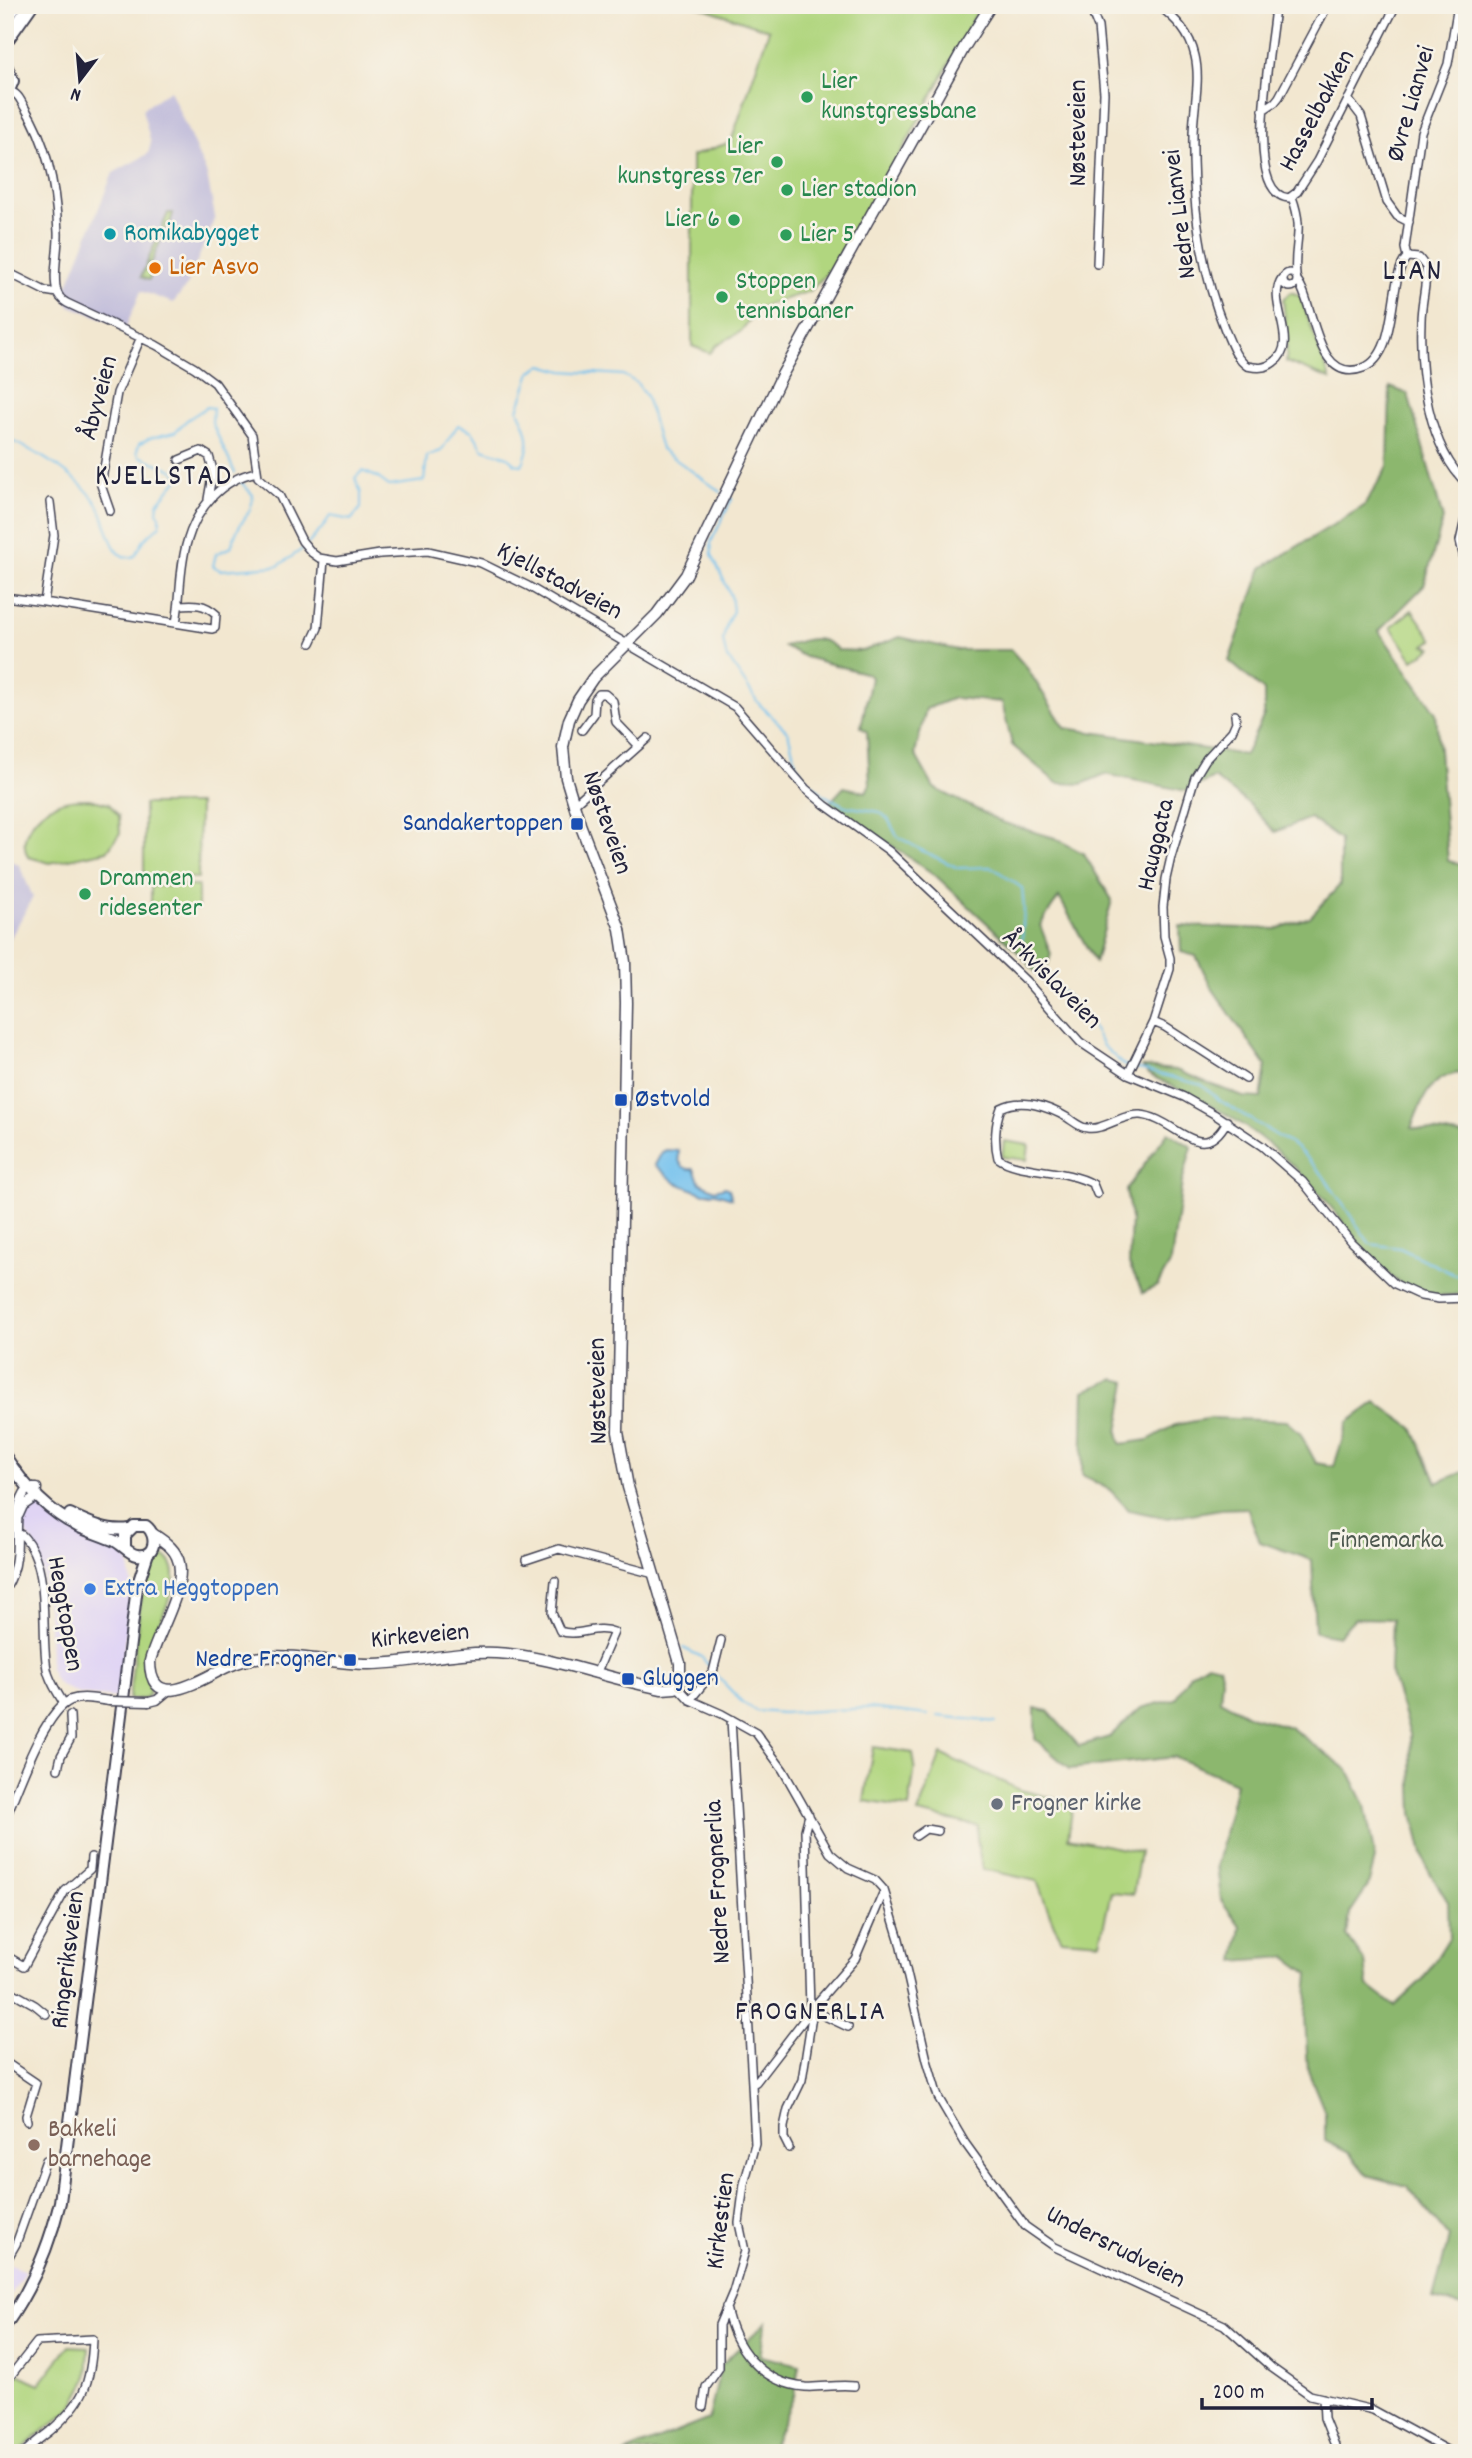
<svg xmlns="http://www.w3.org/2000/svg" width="1472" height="2458" font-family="Dekko,sans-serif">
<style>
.built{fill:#e0d4f4}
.industrial{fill:#c4c0db}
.green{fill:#b1d67f;stroke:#6a7c5d;stroke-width:2}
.forest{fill:#8cb76e;stroke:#576c54;stroke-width:2}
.water{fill:#73c1ee;stroke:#4a7294;stroke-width:2}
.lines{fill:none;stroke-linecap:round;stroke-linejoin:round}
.stream{stroke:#73c1ee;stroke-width:2}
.minor-casing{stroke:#414051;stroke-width:10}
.tertiary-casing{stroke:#414051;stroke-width:11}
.secondary-casing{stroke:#414051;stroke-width:13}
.primary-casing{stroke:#414051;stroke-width:14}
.trunk-casing{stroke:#414051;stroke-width:14}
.motorway-casing{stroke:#414051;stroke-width:16}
.minor{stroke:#fff;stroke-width:7}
.tertiary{stroke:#fff;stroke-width:8}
.secondary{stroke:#fff;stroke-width:10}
.primary{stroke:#fff;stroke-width:10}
.trunk{stroke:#fff;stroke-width:10}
.motorway{stroke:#fff;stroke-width:12}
.tertiary-bridge-casing{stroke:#414051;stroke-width:11;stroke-linecap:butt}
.tertiary-bridge{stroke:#fff;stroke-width:8}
.leisure-dot{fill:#2e9e5b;stroke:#f7f3e8;stroke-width:2.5}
.culture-dot{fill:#0f9aa8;stroke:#f7f3e8;stroke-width:2.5}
.food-dot{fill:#e8710a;stroke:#f7f3e8;stroke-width:2.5}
.transit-dot{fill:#1a4fb4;stroke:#f7f3e8;stroke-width:2.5}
.shop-dot{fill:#3f7fe0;stroke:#f7f3e8;stroke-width:2.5}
.worship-dot{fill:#6b7280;stroke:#f7f3e8;stroke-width:2.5}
.education-dot{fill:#8d6e63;stroke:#f7f3e8;stroke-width:2.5}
.labels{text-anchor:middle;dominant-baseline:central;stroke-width:5;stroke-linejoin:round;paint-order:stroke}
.leisure-label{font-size:26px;fill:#27864d;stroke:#f7f3e8;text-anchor:start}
.street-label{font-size:26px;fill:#22223b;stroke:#f7f3e8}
.culture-label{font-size:26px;fill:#0d838f;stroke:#f7f3e8;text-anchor:start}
.food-label{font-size:26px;fill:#c56008;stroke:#f7f3e8;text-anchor:start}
.transit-label{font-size:26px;fill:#164399;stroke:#f7f3e8;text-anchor:end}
.park-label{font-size:26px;fill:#4d584f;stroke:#f7f3e8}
.shop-label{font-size:26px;fill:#366cbe;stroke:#f7f3e8;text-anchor:start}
.worship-label{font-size:26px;fill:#5b616d;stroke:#f7f3e8;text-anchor:start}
.education-label{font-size:26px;fill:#785e54;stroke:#f7f3e8;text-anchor:start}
.neighbourhood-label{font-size:28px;letter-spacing:2px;fill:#22223b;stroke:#f7f3e8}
.quarter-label{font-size:30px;letter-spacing:2px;fill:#22223b;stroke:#f7f3e8}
</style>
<rect width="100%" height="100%" fill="#f7f3e8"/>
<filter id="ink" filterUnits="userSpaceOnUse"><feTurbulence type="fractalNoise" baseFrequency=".0143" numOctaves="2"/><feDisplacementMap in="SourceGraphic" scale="14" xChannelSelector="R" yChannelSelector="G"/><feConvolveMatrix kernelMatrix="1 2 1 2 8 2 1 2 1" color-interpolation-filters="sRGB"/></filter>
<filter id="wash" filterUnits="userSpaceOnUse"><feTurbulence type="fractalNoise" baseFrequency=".00686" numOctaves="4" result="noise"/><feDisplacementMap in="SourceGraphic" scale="28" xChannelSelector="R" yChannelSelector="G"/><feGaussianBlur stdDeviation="1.57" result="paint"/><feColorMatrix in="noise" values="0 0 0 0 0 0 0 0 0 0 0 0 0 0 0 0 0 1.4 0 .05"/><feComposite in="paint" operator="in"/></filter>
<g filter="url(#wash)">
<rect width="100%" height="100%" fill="#f2e7d0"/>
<!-- built -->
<path class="built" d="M34,1502L115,1546L128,1561L132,1584L118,1698L78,1694L60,1685L53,1677L50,1668L49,1621L42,1572L34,1545L23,1528L21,1518L25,1509Z
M5,2263L25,2271L5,2305Z"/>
<!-- industrial -->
<path class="industrial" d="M170,90L207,175L215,217L188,284L173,303L141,291L126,327L70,306L64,297L65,292L113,173L148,154L151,143L142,109Z
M5,858L19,865L33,897L5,948Z"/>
<!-- green -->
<path class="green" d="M695,5L812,7L981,5L865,219L848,239L831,269L810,291L760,307L740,332L717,345L710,353L692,346V156L731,142L769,30Z
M168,213H173L170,224H167L151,264L149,263L150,279L148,280L141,277Z
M1291,292L1300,296L1330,379L1286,362L1287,343L1283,299Z
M1412,610L1433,640L1425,645L1432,648L1413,660L1391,627Z
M89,799L109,804L119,816L120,833L107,851L50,863L28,857C17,836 36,812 56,804C66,799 78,799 89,799Z
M144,804H199L198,878L144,877Z
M151,886H198V909H151Z
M1004,1141L1029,1145L1027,1160L1002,1157Z
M159,1554C199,1568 147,1636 145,1662C143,1674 151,1683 149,1694L145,1699H129L143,1580C146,1570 149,1559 159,1554Z
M873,1747L913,1753L915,1766L909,1808L864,1801Z
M941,1754L1020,1790L1073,1803L1068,1838L1140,1852L1133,1894L1111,1892L1100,1942L1062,1939L1054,1925L1037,1881L982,1869L977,1840L978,1826L918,1813Z
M69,2346L89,2347L87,2380L71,2409L16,2453H5V2368L40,2384Z"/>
<!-- forest -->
<path class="forest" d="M1390,387L1408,394L1443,519L1424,586L1379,631L1436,713L1448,861L1467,865V1073C1430,1072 1423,1099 1411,1128L1467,1136V1292C1404,1309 1371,1260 1339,1217C1325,1199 1308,1180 1292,1165C1275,1149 1249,1128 1229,1116C1203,1100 1175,1088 1148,1074L1143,1067L1176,1070L1243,1097L1261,1098L1266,1066L1212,988L1196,956L1181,952L1180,926L1276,929L1310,917L1340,885V840L1310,818L1275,832L1249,804L1214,778L1186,791L1105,774L1082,784L1057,783L1012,745L1002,702L954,698L926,709L915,754L934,788L1004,823L1055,838L1084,854L1112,900L1095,962L1059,897L1040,925L1051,954L1043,980L1015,949L935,875L829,803L844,787L866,792L870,784L867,732L861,727L871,678L868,674L805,657L784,646C806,640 819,632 838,650L863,651L900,637L958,650H1011L1027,668L1065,728L1245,755L1264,715V691L1229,661L1262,568L1364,506L1388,466Z
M1168,1132L1192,1147L1182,1182L1171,1262L1157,1286L1143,1293L1129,1264L1131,1218L1126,1190Z
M1115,1379L1127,1382L1118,1432L1121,1444L1148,1440L1175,1425L1211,1418L1287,1421L1300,1433L1316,1463L1334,1466L1348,1422L1376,1402L1413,1428L1437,1483L1467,1470V2307L1433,2299L1449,2237L1407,2186L1367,2175L1349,2153L1325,2141V2112L1308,2071L1305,2017L1309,1974L1286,1957L1235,1961L1241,1927L1221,1900L1217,1864L1236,1783L1175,1757L1070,1769L1035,1739V1708L1048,1711L1079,1746L1109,1737L1141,1708L1175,1699L1190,1674L1207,1663L1219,1666L1222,1678L1220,1700L1249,1716L1290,1727L1348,1770L1365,1805L1375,1859L1368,1886L1350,1913L1347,1936L1365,1962L1368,1986L1394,2006L1423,1979L1449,1938L1448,1902L1426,1866L1413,1813L1410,1734L1390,1671L1392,1619L1355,1618L1338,1636L1315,1632L1312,1560L1260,1542L1247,1508L1221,1509L1167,1518L1129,1510L1110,1490L1082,1475L1084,1391Z
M766,2322L760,2356L799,2365L794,2396L769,2453H624L709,2419L721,2365Z"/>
<!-- water -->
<path class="water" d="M666,1150L679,1151C677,1162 682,1170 694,1169L700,1183L715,1190L725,1187L729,1189L732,1198L716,1193H702L676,1183L655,1165L662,1152Z"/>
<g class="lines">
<!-- stream -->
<path class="stream" d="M5,438C34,450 81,477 98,505C107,519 111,566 135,556L144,540L160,525V516L157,512L158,503L178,479V475L171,469L139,456L137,451L139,444L150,438L175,432L187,420L207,407L213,408L212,423L235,473
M240,481L253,495C253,511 243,518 237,531C234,536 233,542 231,547L216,554L213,566L220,570L278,566L304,548
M728,497L732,499L711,542L712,555L731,596L733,611L727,623L723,640L726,655L759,704L788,732L796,764L805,778L824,795L845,806L880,812L888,819L897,836L921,850L958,868L992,867L1022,888L1024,908L1022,942L1044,975L1084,1012L1103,1046L1124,1065L1130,1067
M308,544L323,527L330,516L351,520L361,508V493L355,478L362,471L377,477L389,486L424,481L427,456L441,451L458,425L472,431L483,449L508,457L515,464L522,465C533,443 528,430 518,410L531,372L542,365L563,371L623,375L637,383L646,396L661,449L721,492
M1135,1068L1202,1085L1219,1100L1297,1148L1322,1174L1370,1244L1400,1248L1455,1275L1467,1271
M683,1648L702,1657L709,1667
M716,1675L742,1702L756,1711L782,1713L869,1708L928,1715
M938,1716L996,1722"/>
</g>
</g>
<g filter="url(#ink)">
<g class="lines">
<!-- minor casing -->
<g class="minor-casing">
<path id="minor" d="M1089,5L1098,27L1104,93L1097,264
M1158,5C1176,19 1190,33 1195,56C1201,81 1193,110 1193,136C1192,202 1200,269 1225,330C1231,343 1235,358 1247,366C1257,368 1265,369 1274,362C1301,343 1265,302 1282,278
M1275,5C1274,38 1240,195 1289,198L1297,192L1317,161L1396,5
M8,91C19,93 20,100 25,108C48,144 56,190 58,232C59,249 52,276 57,291C58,297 62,300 67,303L156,345L195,368L215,383L252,435L258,477L279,495L302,541L312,553L319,558L337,561L380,554L428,551L481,563L528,586L735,707L806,789L825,805L889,851L1026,981L1080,1042L1128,1074L1184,1097L1214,1114L1262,1146L1303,1182L1351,1242L1395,1284L1421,1296L1439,1299L1467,1298
M1348,99L1361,116L1387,202L1397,216L1409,222
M1263,110L1275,102L1279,97L1328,5
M1292,197C1305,232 1293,243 1296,275
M1407,257L1405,248L1421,132L1448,64L1458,5
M1407,257L1419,258L1426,267C1427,285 1421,303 1421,321C1419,373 1428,447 1467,484
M5,271L45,291L57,293
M1283 280a7 7 0 1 1 14 0a7 7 0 1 1-14 0Z
M1297,280C1315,302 1315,386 1363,368C1400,354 1387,278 1407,257
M179,460L201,451L209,456L213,470L208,499
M50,502L54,535L44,602L212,629L215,628L216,614C204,603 194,604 179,605
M110,511L101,485L117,393L141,337
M1467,511L1460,541L1467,571
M5,597L44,602
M176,623C181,597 179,568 187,542C197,508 221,479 257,472
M311,643L318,628L324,560
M582,730L594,714L595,699L599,694H605L613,701L616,722L639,746
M573,805L648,738
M1153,1022L1165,1027L1246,1079
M1128,1074L1153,1022L1170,969V958L1164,936L1163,907L1166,879L1171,857L1195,777L1206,759L1232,731L1236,722L1235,715
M1097,1194L1093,1184C1065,1168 1019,1173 998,1158C994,1143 995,1123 1001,1108C1022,1097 1049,1107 1068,1118C1074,1122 1081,1128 1087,1128C1103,1131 1121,1114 1140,1115C1175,1117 1202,1169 1227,1121
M18,1535H22C52,1565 40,1631 47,1669C49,1681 58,1693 64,1704
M526,1560L559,1549L654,1574
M555,1581L552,1613L560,1631C578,1638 595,1624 614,1632L596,1674
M677,1686L690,1700L722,1714L756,1733L783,1770L830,1853L848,1868L875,1880L884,1890L899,1939L927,2060L938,2097L965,2143L1025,2226L1055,2247L1224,2325L1272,2368L1310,2395L1373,2410L1452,2453
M690,1700L713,1672L721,1640
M731,1719L752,2084
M58,1769L61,1756L71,1738L70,1715
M809,1815L805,1830L810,2009L848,2027
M916,1836L926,1829L938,1831
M5,1955L24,1966L65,1891L90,1869L91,1857
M5,1988L35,2005L46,2014
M5,2062L36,2083L26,2116L27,2121
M789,2148L784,2138V2127L788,2109L802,2080L813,2010
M5,2263L16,2244L46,2160
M726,2307C734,2348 761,2383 805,2387C821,2388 837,2384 854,2386
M5,2383L37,2342L93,2339C91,2384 84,2402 50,2431C41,2438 31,2445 24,2453
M1323,2398L1324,2418L1338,2453
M703,2407L706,2387L719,2368V2325L733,2292L745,2251L739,2223L744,2184L755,2144L752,2084L756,2082L806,2017L810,2009L816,2004L855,1959L884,1891"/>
</g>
<!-- tertiary casing -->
<g class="tertiary-casing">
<path id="tertiary" d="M5,1589C11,1579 15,1569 16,1558C19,1535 12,1507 28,1488H37L36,1497L23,1506L19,1515
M149,1702L157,1700L169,1690
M5,1818C17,1791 44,1710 71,1700C82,1696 97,1699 109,1701"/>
</g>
<!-- secondary casing -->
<g class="secondary-casing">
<path id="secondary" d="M153,1534C162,1540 173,1547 177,1557C190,1583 157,1633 150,1661C150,1716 204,1677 227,1667C238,1662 251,1658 263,1657C298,1653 333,1664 369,1664C411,1664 453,1651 496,1653C552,1656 607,1679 662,1689L675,1688L680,1682V1663L628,1487L618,1432L626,1003L625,962L620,929L580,824L566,778L563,747L569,720L578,700L593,678L657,614L686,575L782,375L965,46L991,5"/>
</g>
<!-- primary casing -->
<g class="primary-casing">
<path id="primary" d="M5,1456C24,1486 47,1511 79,1527C91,1532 103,1536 115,1541C123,1545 129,1554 137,1555C156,1558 158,1535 146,1526H134L125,1535V1546
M70,1514C89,1523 108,1532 129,1529
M5,2326C32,2288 49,2247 60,2202L137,1587L148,1553"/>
</g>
<!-- trunk casing -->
<g class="trunk-casing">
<path id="trunk" d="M5,63L13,81L5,100"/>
</g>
<!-- motorway casing -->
<g class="motorway-casing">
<path id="motorway" d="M5,20L16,5
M5,42L31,5"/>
</g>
<!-- minor -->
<use href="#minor" class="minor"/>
<!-- tertiary -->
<use href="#tertiary" class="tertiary"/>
<!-- secondary -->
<use href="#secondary" class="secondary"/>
<!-- primary -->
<use href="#primary" class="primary"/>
<!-- trunk -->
<use href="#trunk" class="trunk"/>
<!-- motorway -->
<use href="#motorway" class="motorway"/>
<!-- tertiary-bridge casing -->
<g class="tertiary-bridge-casing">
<path id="tertiary-bridge" d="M109,1701L149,1702"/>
</g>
<!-- tertiary-bridge -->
<use href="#tertiary-bridge" class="tertiary-bridge"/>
</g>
</g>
<!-- markers -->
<g class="leisure-dot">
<circle cx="807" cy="97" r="7"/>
<circle cx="777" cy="162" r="7"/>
<circle cx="787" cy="190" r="7"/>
<circle cx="734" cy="220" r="7"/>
<circle cx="786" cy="235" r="7"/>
<circle cx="722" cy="297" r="7"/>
<circle cx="85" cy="894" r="7"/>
</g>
<circle class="culture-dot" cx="110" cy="234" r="7"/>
<circle class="food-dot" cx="155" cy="268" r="7"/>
<g class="transit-dot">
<rect x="570" y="817" width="14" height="14" rx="3.5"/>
<rect x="614" y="1093" width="14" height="14" rx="3.5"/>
<rect x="343" y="1653" width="14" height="14" rx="3.5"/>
<rect x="621" y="1672" width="14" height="14" rx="3.5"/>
</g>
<circle class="shop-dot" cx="90" cy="1589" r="7"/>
<circle class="worship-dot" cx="997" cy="1804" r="7"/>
<circle class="education-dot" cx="34" cy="2145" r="7"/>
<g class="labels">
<!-- leisure labels -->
<g class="leisure-label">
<text x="821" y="82">Lier<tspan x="821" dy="30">kunstgressbane</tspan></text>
<text x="763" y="147" text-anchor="end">Lier<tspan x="763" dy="30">kunstgress 7er</tspan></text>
<text x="801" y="190">Lier stadion</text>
<text x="720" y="220" text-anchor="end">Lier 6</text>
<text x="800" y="235">Lier 5</text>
<text x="736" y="282">Stoppen<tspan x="736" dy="30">tennisbaner</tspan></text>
<text x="99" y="879">Drammen<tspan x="99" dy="30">ridesenter</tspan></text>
</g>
<!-- street labels -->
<g class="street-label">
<text transform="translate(1412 104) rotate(-74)">Øvre Lianvei</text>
<text transform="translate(1318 111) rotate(-62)">Hasselbakken</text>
<text transform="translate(1079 133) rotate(-90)">Nøsteveien</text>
<text transform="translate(1181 214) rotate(-97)">Nedre Lianvei</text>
<text transform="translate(100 398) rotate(-75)">Åbyveien</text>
<text transform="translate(559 582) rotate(28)">Kjellstadveien</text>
<text transform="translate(606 823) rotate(71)">Nøsteveien</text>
<text transform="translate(1157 845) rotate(-77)">Hauggata</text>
<text transform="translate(1051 980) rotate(45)">Årkvislaveien</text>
<text transform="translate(599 1391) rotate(-91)">Nøsteveien</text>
<text transform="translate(64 1614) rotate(80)">Heggtoppen</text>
<text transform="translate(420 1637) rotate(-5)">Kirkeveien</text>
<text transform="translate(719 1882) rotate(-93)">Nedre Frognerlia</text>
<text transform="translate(69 1960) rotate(-83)">Ringeriksveien</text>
<text transform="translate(722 2221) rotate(-83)">Kirkestien</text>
<text transform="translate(1115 2248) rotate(27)">Undersrudveien</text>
</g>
<!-- culture labels -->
<g class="culture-label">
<text x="124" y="234">Romikabygget</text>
</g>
<!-- food labels -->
<g class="food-label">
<text x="169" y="268">Lier Asvo</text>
</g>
<!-- transit labels -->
<g class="transit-label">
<text x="563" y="824">Sandakertoppen</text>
<text x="635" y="1100" text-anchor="start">Østvold</text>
<text x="336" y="1660">Nedre Frogner</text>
<text x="642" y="1679" text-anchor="start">Gluggen</text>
</g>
<!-- park labels -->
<g class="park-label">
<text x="1386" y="1541">Finnemarka</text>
</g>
<!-- shop labels -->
<g class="shop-label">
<text x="104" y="1589">Extra Heggtoppen</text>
</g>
<!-- worship labels -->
<g class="worship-label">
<text x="1011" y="1804">Frogner kirke</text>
</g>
<!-- education labels -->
<g class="education-label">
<text x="48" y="2130">Bakkeli<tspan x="48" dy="30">barnehage</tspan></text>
</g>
<!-- neighbourhood labels -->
<g class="neighbourhood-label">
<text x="811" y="2014">FROGNERLIA</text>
</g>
<!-- quarter labels -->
<g class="quarter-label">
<text x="1413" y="273">LIAN</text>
<text x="164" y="478">KJELLSTAD</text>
</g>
</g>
<!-- margin -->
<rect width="1472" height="2458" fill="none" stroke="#f7f3e8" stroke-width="28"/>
<!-- north arrow -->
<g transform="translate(80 80) rotate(196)" stroke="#f7f3e8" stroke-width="5" paint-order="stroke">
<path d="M0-5L12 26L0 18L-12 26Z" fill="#22223b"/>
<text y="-10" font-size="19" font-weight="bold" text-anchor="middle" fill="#22223b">N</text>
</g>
<!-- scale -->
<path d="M1202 2398v10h170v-10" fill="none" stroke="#22223b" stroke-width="3.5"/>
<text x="1213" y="2398" font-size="21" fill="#22223b" stroke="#f7f3e8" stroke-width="5" paint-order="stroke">200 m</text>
</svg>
